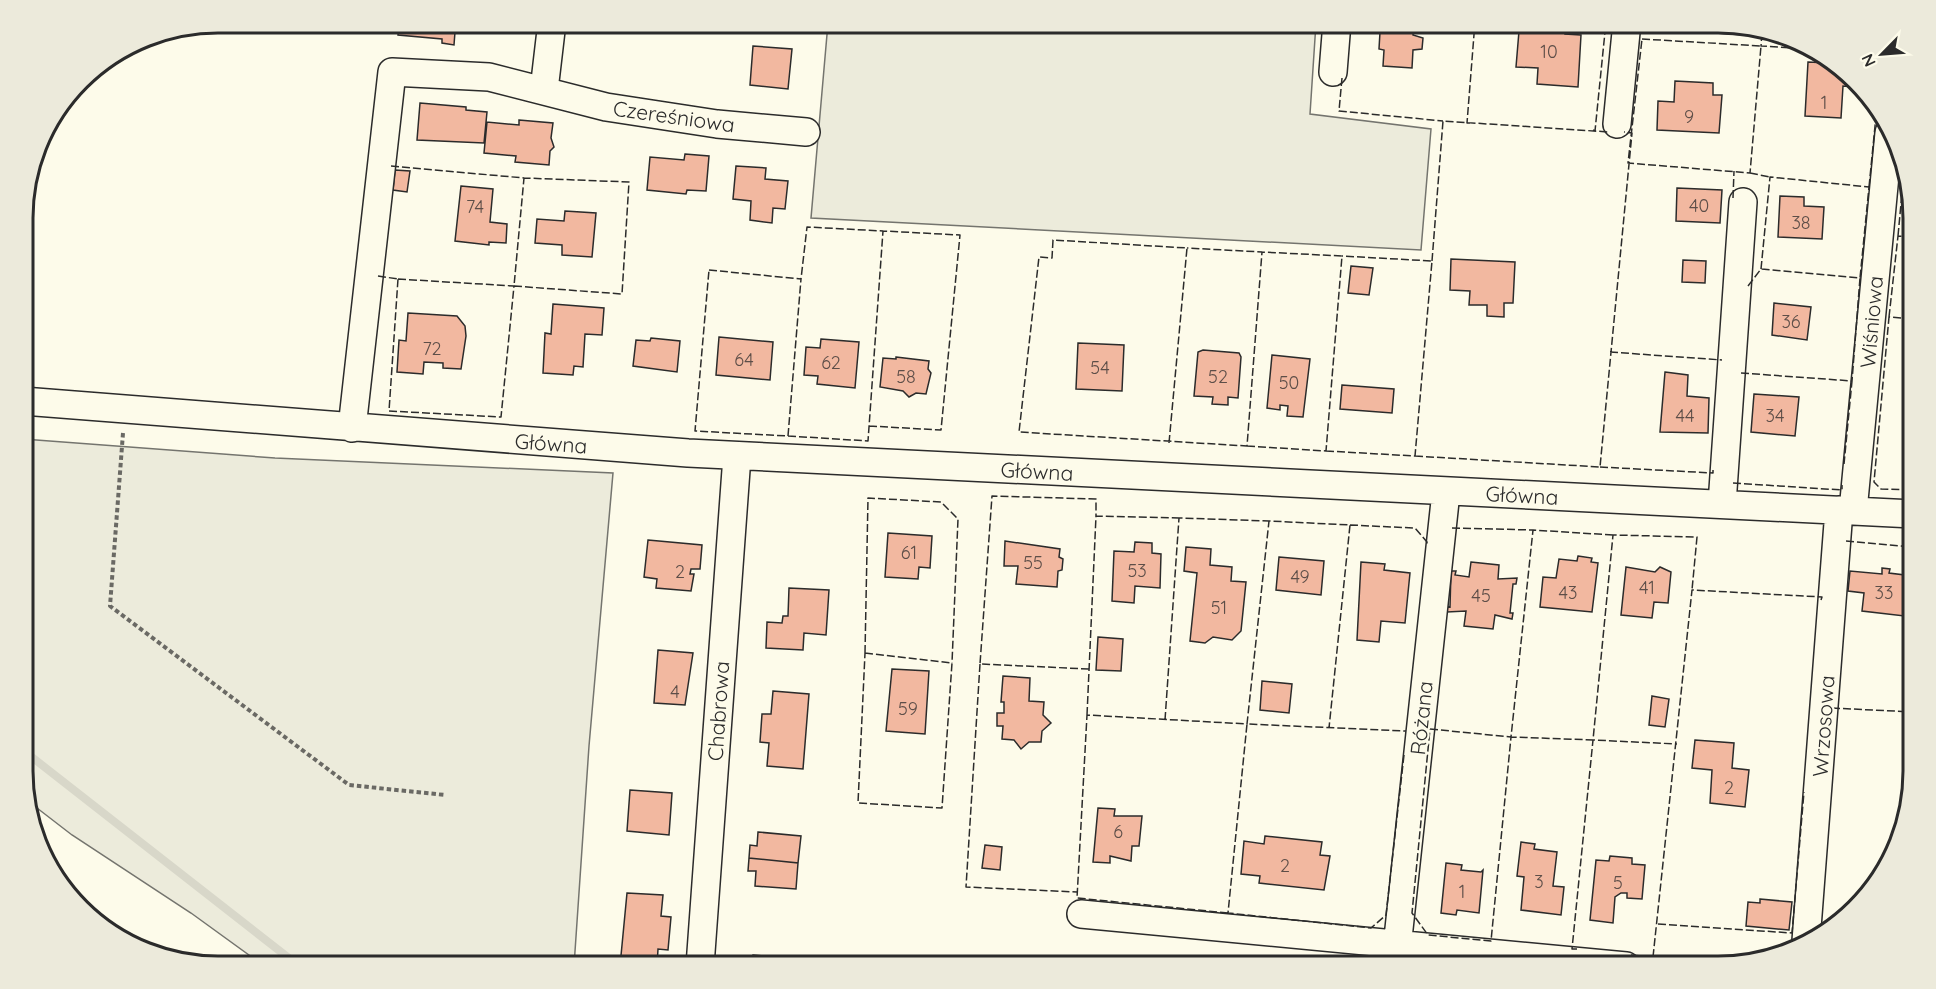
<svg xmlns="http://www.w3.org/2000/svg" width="1936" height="989" font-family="Quicksand,sans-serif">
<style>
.green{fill:#ecebdb;stroke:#74746e;stroke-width:1.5}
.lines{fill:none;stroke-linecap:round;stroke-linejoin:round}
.stream{stroke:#d8d7c9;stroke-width:8}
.building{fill:#f2b8a0;stroke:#2b2b2b;stroke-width:1.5}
.minor-casing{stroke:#2b2b2b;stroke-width:30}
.path{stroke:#6a6964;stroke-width:4;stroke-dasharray:4.5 3;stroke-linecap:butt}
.minor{stroke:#fdfbea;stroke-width:27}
.fence{stroke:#2b2b2b;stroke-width:1.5;stroke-dasharray:8 3;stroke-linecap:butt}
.labels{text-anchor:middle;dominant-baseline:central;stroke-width:4.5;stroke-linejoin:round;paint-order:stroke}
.number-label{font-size:18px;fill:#5d4e48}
.street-label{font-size:21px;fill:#2b2b2b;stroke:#fdfbea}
.rim{fill:none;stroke:#2b2b2b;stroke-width:3}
</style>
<rect width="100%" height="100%" fill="#fdfbea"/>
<!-- green -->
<path class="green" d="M1718,22L1753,31V36L1643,27L1644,23Z
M828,23H1316L1310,114L1431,129L1421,250L811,218Z
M23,439L275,458L613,473L589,746L574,966H264L191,913L72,835L24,798Z"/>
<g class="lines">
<!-- stream -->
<path class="stream" d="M24,751L299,966"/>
</g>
<!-- building -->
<path class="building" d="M399,22H461L460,33L455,32L454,45L442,43V39L398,35Z
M1388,22H1428L1427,27L1414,26L1413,35L1423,38L1422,49L1413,50L1412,68L1383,66L1384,50L1379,49L1380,32L1387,33Z
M1541,22H1566L1565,34L1581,35L1578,87L1537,84L1538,68L1516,67L1519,31L1541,33Z
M753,46L792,49L788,89L750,85Z
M1808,62L1828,63L1855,87L1843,86L1841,118L1805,116Z
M1675,81L1713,83V95H1722L1719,133L1657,130L1658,101L1674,102Z
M420,103L466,107V110L487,112L484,143L417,140Z
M519,120L553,123L551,138L554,147L550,151L549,165L515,162L516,156L484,153L487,122L519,125Z
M685,154L709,156L706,191L687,190L686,194L647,190L650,157L684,160Z
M736,166L766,168L765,179L788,181L785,209L773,208L772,223L750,220L751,201L733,199Z
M395,170L410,171L407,192L393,190Z
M461,186L493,189L490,222L507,224L506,243L489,242V245L455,241Z
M1677,188L1722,190L1720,223L1676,221Z
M1780,196L1804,197V206L1824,207L1822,239L1778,237Z
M565,211L596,213L592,257L562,255V245L535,243L537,219L564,221Z
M1451,259L1515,262L1513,303H1504V317L1487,316V305H1469L1470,291L1450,290Z
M1683,260L1706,261L1705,283L1682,282Z
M1351,266L1373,268L1369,295L1348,293Z
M1774,303L1811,307L1807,340L1772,335Z
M553,304L604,308L602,335L585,334L583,367L574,366L573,375L543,373L545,333L551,334Z
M408,313L457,316L465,326L466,336L461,369L443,368V363L424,362L423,374L397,372L399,340L406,341Z
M719,337L773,342L770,380L716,375Z
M651,338L680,341L677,372L633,366L636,340L650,341Z
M821,339L859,342L855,388L817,384L818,376L804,375L806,347L820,348Z
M1078,343L1124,345L1122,391L1076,389Z
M1203,350L1239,353L1241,357L1238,398L1228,397V405L1212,404L1213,397L1194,396L1198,352Z
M1272,355L1310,359L1303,417L1287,416L1288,406L1280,405V410L1267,408Z
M896,357L929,361L928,369L931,373L926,394L916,393L909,397L903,391L880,387L883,358L896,359Z
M1665,372L1688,375L1687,396L1709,398L1708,433L1660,432Z
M1342,385L1394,389L1392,413L1340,409Z
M1909,391H1912L1913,434L1908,433Z
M1754,394L1799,397L1795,436L1751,432Z
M888,533L932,536L930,568L919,567L918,579L885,577Z
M648,540L702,545L700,569H691L690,574H694L691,591L656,588L657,579L644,577Z
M1005,541L1060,549L1059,557L1063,559L1062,570L1058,571L1057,587L1016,584L1018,566H1004Z
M1135,542L1152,543V553L1161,554L1160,588L1135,586L1134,603L1112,601L1114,551L1134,552Z
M1186,547L1211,549L1210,565L1232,567L1231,581L1246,582L1241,631L1232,640L1213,637L1205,643L1190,641L1197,573L1184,571Z
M1578,556L1592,558L1591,562L1598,563L1592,612L1540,607L1543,577L1556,578L1559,559L1577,561Z
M1279,557L1324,561L1321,595L1276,590Z
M1361,562L1385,564L1384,570L1410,573L1405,623L1381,621L1379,642L1357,640Z
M1471,562L1499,565L1498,579L1517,578L1516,584H1513L1510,613H1513L1512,619L1495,615L1493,629L1464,626L1466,611L1447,612V606L1450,607L1451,571H1456L1455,575L1469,577Z
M1626,567L1655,572L1660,567L1671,572L1668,603L1654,602L1652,618L1621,615Z
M1882,568L1890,569L1889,573L1913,576V617L1862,611L1864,593L1848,591L1850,571L1882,574Z
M789,588L829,590L826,635L804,633L803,650L766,648L767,622L782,623L783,616H788Z
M1098,637L1123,639L1121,671L1096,670Z
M658,650L693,653L685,705L654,703Z
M892,669L929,671L925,734L886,731Z
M1003,676L1030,678L1029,701L1044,702L1043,715L1051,723L1042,731L1041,742H1029L1021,749L1014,740L1002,739L1003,726H997V713H1004V702H1001Z
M1262,681L1292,684L1289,713L1260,710Z
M773,691L809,694L803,769L767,766L769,743L760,742L762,714H771Z
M1652,696L1669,699L1665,727L1649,725Z
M1695,740L1734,743L1732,768L1749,770L1745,807L1710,803L1712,770L1692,768Z
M630,790L672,793L669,835L627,831Z
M1098,808L1115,809L1114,816H1142L1139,846H1132L1131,861L1110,856V863L1093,862Z
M758,832L801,836L798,863L749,858L750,845L757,846Z
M1265,836L1322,842L1320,855L1330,856L1324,890L1259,883L1260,876L1241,874L1244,841L1264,844Z
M1521,842L1535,844L1534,849L1557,852L1553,886L1564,887L1561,915L1521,910L1524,877L1517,876Z
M985,845L1002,847L1000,870L982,868Z
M1610,856L1632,858V864L1645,865L1642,899L1627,898V893H1621L1615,897L1613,923L1590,920L1596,860L1609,861Z
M749,858L798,863L796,889L755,886L756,871H748Z
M1446,863L1462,865L1461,870L1481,872L1483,870L1479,913L1457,910L1456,915L1441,913Z
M627,893L663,895L661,916L671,917L668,950L658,949L657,966H620Z
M1760,899L1792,902L1789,930L1746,926L1748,902L1760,903Z
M753,955L789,958L788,966H752Z
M1100,956L1126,958V966H1099Z"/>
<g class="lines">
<!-- minor casing -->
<g class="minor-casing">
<path id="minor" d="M1333,72L1337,22
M544,90L552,22
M1617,124L1627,22
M23,401L688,453L1913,514
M352,428L392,72L489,77L606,107L717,124L806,132
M1722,504L1743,202
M1853,511L1889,133
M1081,914L1626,966
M1806,941L1839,510
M700,966L737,456
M1395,966L1446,492"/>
</g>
<!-- path -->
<path class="path" d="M123,433L110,606L349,785L445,795"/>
<!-- minor -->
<use href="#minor" class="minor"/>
<!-- fence -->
<path class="fence" d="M1762,33L1761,46L1812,49
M1642,39L1761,46L1750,173L1628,163Z
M1342,78L1339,111L1443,121
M1470,123H1467L1475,22
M1593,130L1595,131L1606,22
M391,166L524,178L514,286L622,294L629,182L524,178
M1750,173L1770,177
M1869,187L1877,106
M1733,198L1734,171
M1898,236L1904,171
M1432,261L1443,121L1609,132
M1761,269L1770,177L1869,187L1860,278
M709,270L801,279L788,436L695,431Z
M378,276L398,279
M398,279L514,286L501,417L389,411Z
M1748,286L1761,269L1860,278L1852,381
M1889,317L1898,236L1912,237
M1912,319L1889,317L1874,482L1881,489L1913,490
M1610,352L1722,360
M1741,373L1852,381L1844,464
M869,426L941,430L960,235L883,231
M788,436L868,441L883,231L807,227L801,279
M1169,443L1187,248L1053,240L1052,258L1039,257L1019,432L1247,446L1262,252L1187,248
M1247,446L1326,451L1342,256L1262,252
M1326,451L1415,456L1432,261L1342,256
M1415,456L1600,467L1632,133L1624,132
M1600,467L1713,473V470
M1733,483L1842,490V485
M1350,525L1415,528L1427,542V546
M1452,528L1533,530
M1613,535L1533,530L1511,737L1593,740L1613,535L1697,537L1692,590
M1846,541L1913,547
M865,653L952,663L942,808L858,803Z
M865,653L868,498L941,502L958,519L952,663
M980,664L966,887L1077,892
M1089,669L980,664L992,496L1096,499V516
M1832,708L1913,712
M1087,715L1096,516L1179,518
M1165,720L1179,518L1269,521
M1430,729L1511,737L1491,941L1428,935L1412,913Z
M1404,755L1386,915L1371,928L1228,913L1247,724L1406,731
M1228,913L1077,898L1087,715L1247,724L1269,521L1350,525L1329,728
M1658,924L1792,933L1804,792
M1577,949H1572L1593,740L1677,744
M1631,955L1653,957L1692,590L1822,597L1821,600"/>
</g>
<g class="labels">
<!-- number labels -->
<g class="number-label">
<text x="1549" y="51">10</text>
<text x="1824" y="102">1</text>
<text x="1689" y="116">9</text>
<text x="1699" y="205">40</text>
<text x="475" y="206">74</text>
<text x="1801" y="222">38</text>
<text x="1791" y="321">36</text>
<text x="432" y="348">72</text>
<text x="744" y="359">64</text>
<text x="831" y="362">62</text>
<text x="1100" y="367">54</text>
<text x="906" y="376">58</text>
<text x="1218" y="376">52</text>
<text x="1289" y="382">50</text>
<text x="1685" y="415">44</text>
<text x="1775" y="415">34</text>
<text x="909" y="552">61</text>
<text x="1033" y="562">55</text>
<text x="1137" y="570">53</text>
<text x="680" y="571">2</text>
<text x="1300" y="576">49</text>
<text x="1647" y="587">41</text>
<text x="1568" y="592">43</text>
<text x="1884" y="592">33</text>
<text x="1481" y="595">45</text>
<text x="1219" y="607">51</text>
<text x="675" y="691">4</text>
<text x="908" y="708">59</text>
<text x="1729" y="787">2</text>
<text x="1118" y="831">6</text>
<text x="1285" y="865">2</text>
<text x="1539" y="881">3</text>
<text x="1618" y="882">5</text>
<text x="1462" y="891">1</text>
</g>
<!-- street labels -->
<g class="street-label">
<text transform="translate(674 116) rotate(8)">Czereśniowa</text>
<text transform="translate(1871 322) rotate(-85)">Wiśniowa</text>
<text transform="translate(551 443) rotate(4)">Główna</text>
<text transform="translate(1037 471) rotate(3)">Główna</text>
<text transform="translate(1522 495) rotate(3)">Główna</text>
<text transform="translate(718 711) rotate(-86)">Chabrowa</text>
<text transform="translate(1421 718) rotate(-84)">Różana</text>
<text transform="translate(1823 726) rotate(-86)">Wrzosowa</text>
</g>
</g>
<!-- crop -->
<path d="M0 0H1936V989H0ZM218 33H1718A185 185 0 0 1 1903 218V771A185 185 0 0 1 1718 956H218A185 185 0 0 1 33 771V218A185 185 0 0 1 218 33Z" fill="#eceadb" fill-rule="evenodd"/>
<path class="rim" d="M218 33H1718A185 185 0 0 1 1903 218V771A185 185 0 0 1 1718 956H218A185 185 0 0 1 33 771V218A185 185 0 0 1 218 33Z"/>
<!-- north arrow -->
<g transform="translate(1882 54) rotate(245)" stroke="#fdfbea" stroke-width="4.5" paint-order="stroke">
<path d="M0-4.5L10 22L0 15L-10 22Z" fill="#2b2b2b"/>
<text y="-9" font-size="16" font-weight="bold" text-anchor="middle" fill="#2b2b2b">N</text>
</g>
</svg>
